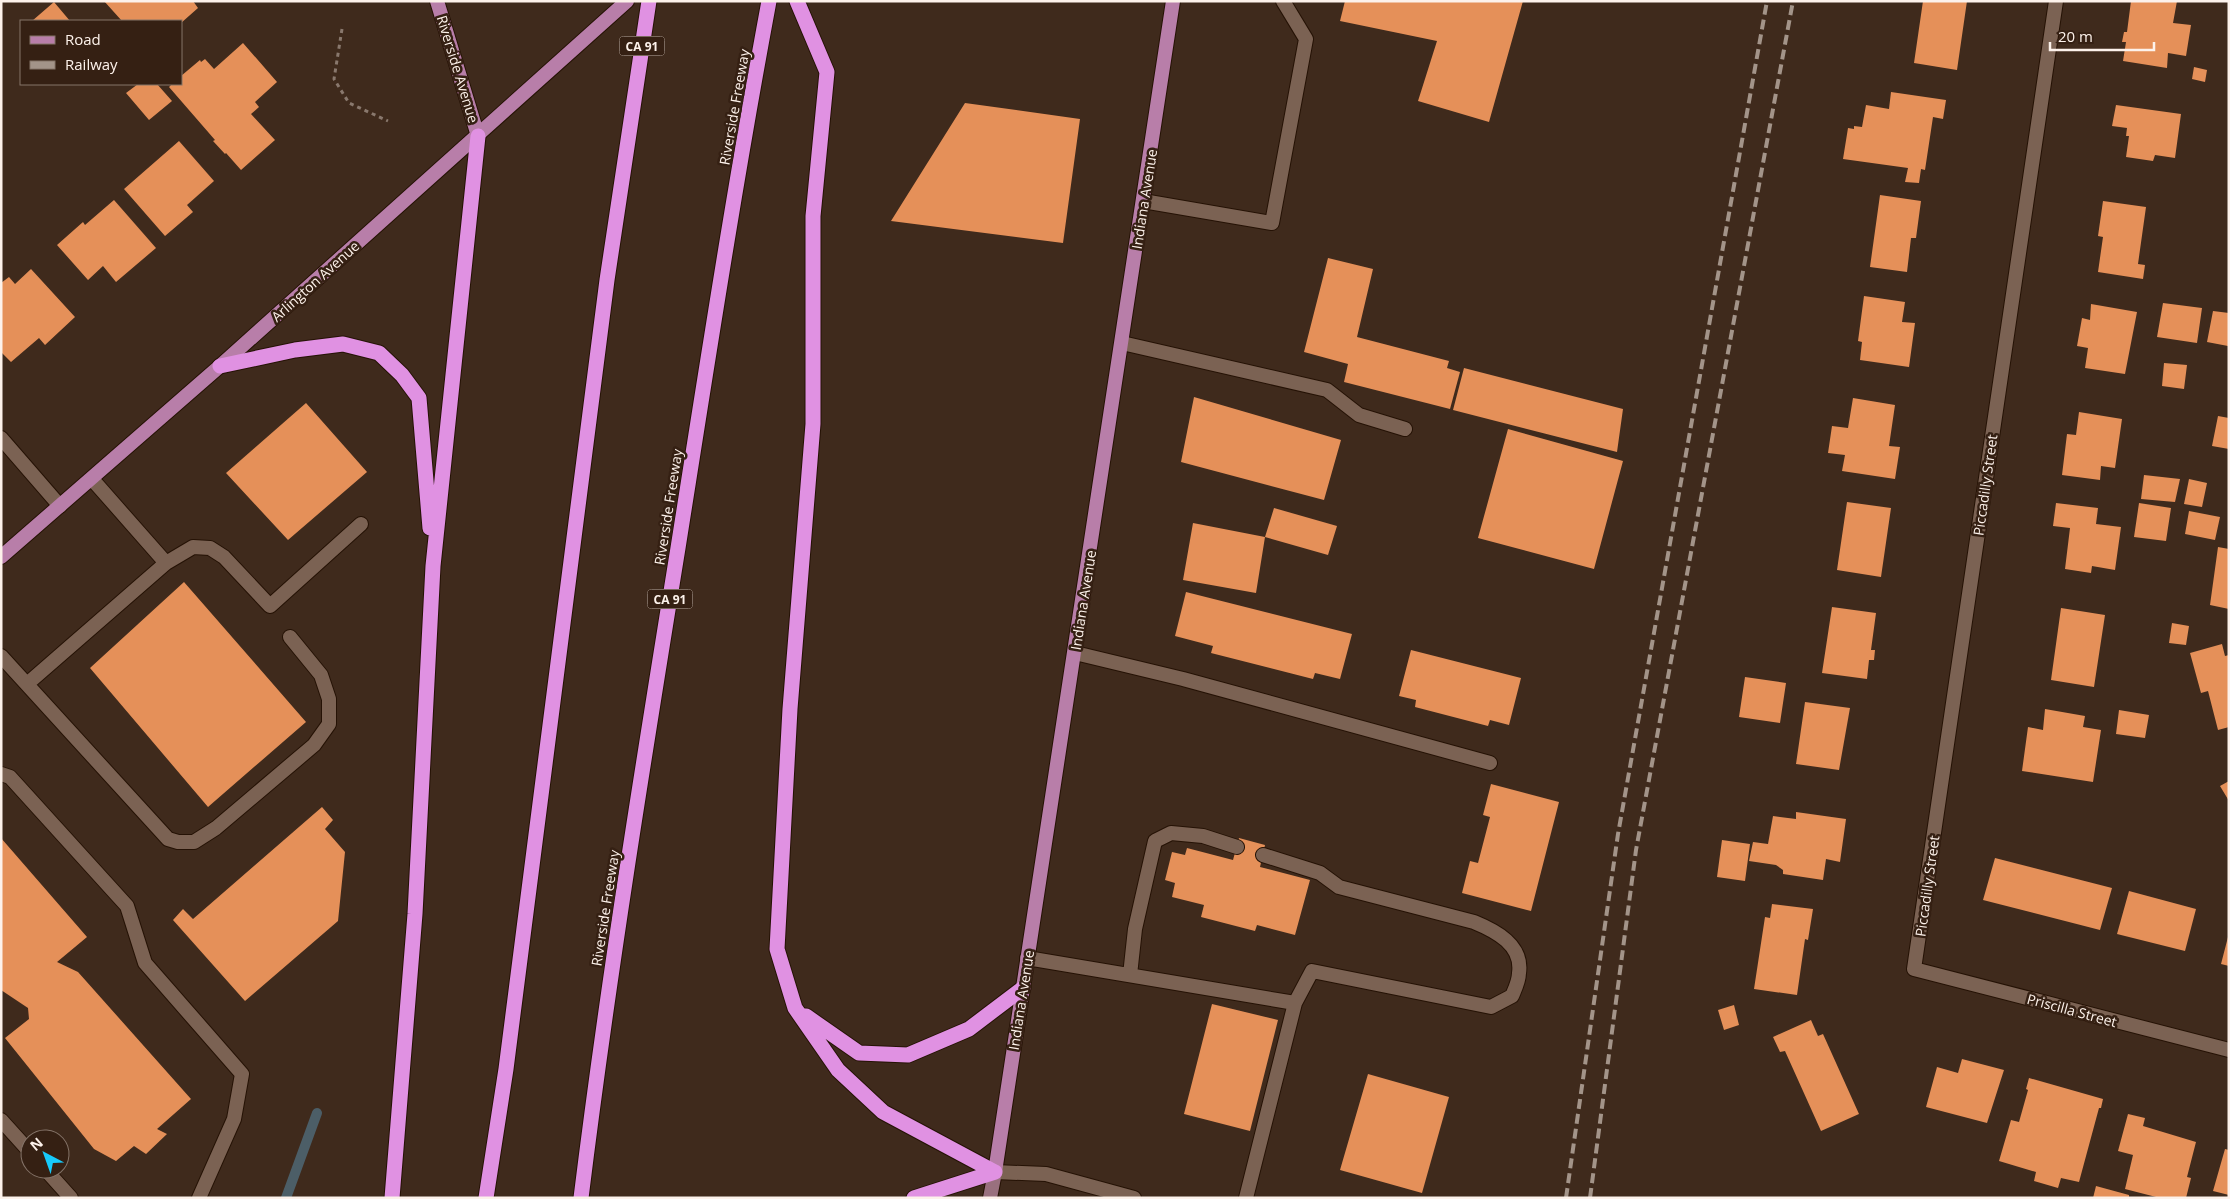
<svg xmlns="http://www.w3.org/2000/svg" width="2230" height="1199" font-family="'Open Sans',sans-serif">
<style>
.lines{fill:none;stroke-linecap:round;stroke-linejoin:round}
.stream{stroke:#4c5e67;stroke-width:10}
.building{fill:#e59059}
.service-casing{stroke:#251205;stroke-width:16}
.minor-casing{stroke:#251205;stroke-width:16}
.secondary-casing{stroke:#251205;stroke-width:16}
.primary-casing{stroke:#251205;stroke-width:16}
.motorway-casing{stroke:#251205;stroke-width:17}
.path{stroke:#89786d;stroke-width:3;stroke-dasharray:4 4;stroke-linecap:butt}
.service{stroke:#7b6253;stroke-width:14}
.minor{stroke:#7b6253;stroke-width:14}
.secondary{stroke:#99707e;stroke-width:14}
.primary{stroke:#b87ea9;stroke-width:14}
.motorway{stroke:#e091e2;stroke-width:15}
.rail{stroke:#a39489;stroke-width:4;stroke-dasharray:10 5;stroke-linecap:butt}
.labels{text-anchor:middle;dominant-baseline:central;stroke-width:5;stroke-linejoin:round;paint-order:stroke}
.shield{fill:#352013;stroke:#c1b3aa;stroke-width:1}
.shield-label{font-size:12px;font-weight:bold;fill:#fdf2eb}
.street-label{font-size:14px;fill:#fdf2eb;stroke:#352013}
</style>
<rect width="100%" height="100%" fill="#3f2a1c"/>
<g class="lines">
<!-- stream -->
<path class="stream" d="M286,1198L317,1113"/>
</g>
<!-- building -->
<path class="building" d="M104,1H193L198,8L181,23L122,21Z
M1345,1H1523L1489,122L1418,101L1437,41L1340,21Z
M1923,1H1967L1957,70L1914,63Z
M2131,1H2177L2173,23L2191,25L2186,56L2168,53L2167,68L2123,61L2126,42H2122L2124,32H2127Z
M54,2L70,21H32Z
M243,43L277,82L255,102L259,107L251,114L275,140L241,170L226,153L225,154L213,141L215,140L169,87L172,84H181V76L200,60L201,62L205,59L214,69Z
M2194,67L2207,70L2205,82L2192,79Z
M138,84H157L172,101L149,120L126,93Z
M1891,92L1946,100L1943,119L1933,117L1925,170L1921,169L1919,183L1905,182L1908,168L1843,159L1848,128L1854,129V126L1862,127L1866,105L1889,109Z
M965,103L1080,119L1063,243L891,221Z
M2116,105L2181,114L2175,158L2155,155L2153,161L2126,157L2129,136H2126L2127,128L2112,126Z
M179,141L214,181L187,205L193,212L165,236L124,189Z
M1880,195L1921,201L1916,238H1911L1907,272L1870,267Z
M114,200L156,248L116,282L103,266L88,280L57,245L83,222L85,225Z
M2103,201L2146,207L2138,264L2145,265L2143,279L2098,272L2103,237L2098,236Z
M1328,258L1373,269L1357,337L1449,361L1447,368L1460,372L1450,409L1344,382L1348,364L1304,352Z
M31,269L75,317L45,345L39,338L11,362L1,352V283L9,277L15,284Z
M1864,296L1905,302L1902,322L1915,323L1909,367L1860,360L1862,342L1858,341Z
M2163,303L2202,308L2197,343L2157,337Z
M2091,304L2137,312L2125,374L2085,368L2088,348L2077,346L2082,318L2090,320Z
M2213,311L2229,313L2228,346L2207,342Z
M2164,363L2187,365L2184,389L2162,386Z
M1464,368L1623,409L1617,452L1453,410Z
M1194,397L1341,440L1324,500L1181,462Z
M1853,398L1895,405L1889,446L1900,447L1895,479L1842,471L1845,455L1828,453L1832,426L1848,428Z
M306,403L367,472L288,540L226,473Z
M2079,412L2122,419L2115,468L2101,466L2100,480L2062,475L2067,434L2076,435Z
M2218,416L2229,418V449L2212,446Z
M1508,429L1623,461L1594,569L1478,538Z
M2144,475L2180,479L2175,502L2141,499Z
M2189,479L2207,483L2202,507L2184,504Z
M1847,502L1891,508L1881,577L1837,570Z
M2056,503L2098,508L2096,524L2121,527L2115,570L2092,566L2091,573L2065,569L2070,528L2053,526Z
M2139,503L2171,508L2166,541L2134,537Z
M1274,508L1337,526L1328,555L1265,537L1256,593L1183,580L1193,523L1265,537Z
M2189,511L2220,517L2215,540L2185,534Z
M2218,547L2229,549V609L2210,605Z
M184,582L306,722L208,807L90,668Z
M1186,592L1352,634L1340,679L1315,673L1313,679L1211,653L1213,646L1175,636Z
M1832,607L1876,613L1871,650H1875L1874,660H1869L1867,679L1822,673Z
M2061,608L2105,615L2094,687L2051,680Z
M2172,623L2189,626L2186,645L2169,643Z
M2222,644L2225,656L2229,655V727L2218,730L2208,691L2201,693L2190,653Z
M1411,650L1521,678L1509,725L1490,720L1488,726L1415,707L1416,700L1399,696Z
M1745,677L1786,683L1780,723L1739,717Z
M1805,702L1850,708L1839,770L1796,764Z
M2045,709L2085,716L2083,727L2101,730L2093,782L2022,771L2028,727L2043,730Z
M2119,710L2149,715L2145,738L2116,734Z
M2229,781V801L2220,786Z
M1491,784L1559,802L1531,911L1462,893L1470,861L1478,863L1490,817L1483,815Z
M322,807L333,820L325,829L345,852L338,921L245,1001L173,920L183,909L193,919Z
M1796,812L1846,819L1840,862L1826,859L1823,880L1783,874V870L1776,865L1749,861L1753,842L1768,844L1773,816L1796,819Z
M1,838L87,937L57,962L78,972L191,1099L157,1129L167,1134L146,1154L134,1146L116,1161L94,1149L5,1038L29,1019L28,1008L1,990Z
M1239,838L1265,845L1260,867L1310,880L1295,935L1257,925L1255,931L1201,917L1204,905L1172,897L1175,883L1165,880L1172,852L1185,855L1187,848L1233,860Z
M1722,840L1750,844L1745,881L1717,877Z
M1995,858L2112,888L2100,930L1983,900Z
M2129,891L2196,909L2185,951L2117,934Z
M1772,904L1813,909L1808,940L1805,939L1797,995L1754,989L1765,917L1770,918Z
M2228,937H2229V966L2221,964Z
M1212,1004L1278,1020L1250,1131L1184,1114Z
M1734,1005L1739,1025L1724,1030L1718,1010Z
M1811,1020L1818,1036L1823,1034L1859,1114L1821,1131L1785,1051L1780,1052L1773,1037Z
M1962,1059L2004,1070L1987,1123L1926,1107L1937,1067L1958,1073Z
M1368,1074L1449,1097L1422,1193L1340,1170Z
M2029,1078L2103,1099L2101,1108H2099L2079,1182L2061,1178L2058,1188L2034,1181L2036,1172L1999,1161L2011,1120L2019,1122L2028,1090L2026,1089Z
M2128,1114L2145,1118L2143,1126L2196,1142L2187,1177L2191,1178L2186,1198H2160L2125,1189L2133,1155L2118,1151Z
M2225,1149L2229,1150V1195L2213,1191Z
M2096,1186L2129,1195V1198H2093Z"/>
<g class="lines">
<!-- service casing -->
<g class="service-casing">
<path id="service" d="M1143,201L1272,223L1306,39L1283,1
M1122,343L1327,390L1359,415L1405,429
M92,479L166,563
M1075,653L1183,679L1490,763
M1,656L168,839L178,842H194L216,828L314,745L329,724V699L321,675L290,637
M27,684L166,563L193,547L210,548L224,557L270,606L361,524
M1,774L10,777L127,906L145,963L242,1074L234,1119L199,1198
M1263,855L1320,873L1339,887L1474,922C1496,931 1523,945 1519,973C1519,981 1515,989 1512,996L1491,1007L1312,971L1295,1003
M1027,958L1295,1003L1246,1198
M1130,975L1135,929L1155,841L1171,833L1203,836L1237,847
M1,1120L30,1152
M45,1169L71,1198"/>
</g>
<!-- minor casing -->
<g class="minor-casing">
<path id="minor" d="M2056,1L1914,969L2229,1050
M1,438L60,506
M995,1172L1046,1174L1134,1198"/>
</g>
<!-- secondary casing -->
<g class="secondary-casing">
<path id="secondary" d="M990,1198L995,1172"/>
</g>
<!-- primary casing -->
<g class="primary-casing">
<path id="primary" d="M437,1L478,136
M1,557L220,366L627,1
M995,1172L1173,1"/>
</g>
<!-- motorway casing -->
<g class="motorway-casing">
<path id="motorway" d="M797,1L827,72L813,216V424L790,709L777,949L795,1008L838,1070L883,1112L995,1172
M220,366L295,350L343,344L379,353L402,375L419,398L430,528
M806,1016L859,1053L908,1055L969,1029L1023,988
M392,1198L415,914L433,566L478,136
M486,1198L506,1069L607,280L649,1
M581,1198C608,980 643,764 678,548C707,365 735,183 769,1
M914,1198L995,1172"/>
</g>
<!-- path -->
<path class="path" d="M342,29L334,79L349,103L388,121"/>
<!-- service -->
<use href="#service" class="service"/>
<!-- minor -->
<use href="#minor" class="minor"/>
<!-- secondary -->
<use href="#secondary" class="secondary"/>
<!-- primary -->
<use href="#primary" class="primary"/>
<!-- motorway -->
<use href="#motorway" class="motorway"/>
<!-- rail -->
<path class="rail" d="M1566,1198L1618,834L1767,1
M1590,1198L1636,850L1793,1"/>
</g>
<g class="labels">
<!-- shield labels -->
<g class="shield">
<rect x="619.5" y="36.5" width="45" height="19" rx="4"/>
<rect x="647.5" y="589.5" width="45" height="19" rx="4"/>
</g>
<g class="shield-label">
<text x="642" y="46">CA 91</text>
<text x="670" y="599">CA 91</text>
</g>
<!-- street labels -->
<g class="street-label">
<text transform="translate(458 69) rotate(73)">Riverside Avenue</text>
<text transform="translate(734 107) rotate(-80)">Riverside Freeway</text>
<text transform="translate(1144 199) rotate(-81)">Indiana Avenue</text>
<text transform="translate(315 281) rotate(-42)">Arlington Avenue</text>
<text transform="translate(1985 485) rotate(-82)">Piccadilly Street</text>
<text transform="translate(668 507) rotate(-81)">Riverside Freeway</text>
<text transform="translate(1083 600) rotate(-81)">Indiana Avenue</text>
<text transform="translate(1927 886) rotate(-82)">Piccadilly Street</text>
<text transform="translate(605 908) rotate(-81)">Riverside Freeway</text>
<text transform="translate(1021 1000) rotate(-81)">Indiana Avenue</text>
<text transform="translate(2072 1010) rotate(15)">Priscilla Street</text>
</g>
</g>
<!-- border -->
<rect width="2230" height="1199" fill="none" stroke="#fdf2eb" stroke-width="5"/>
<!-- legend -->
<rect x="20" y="20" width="162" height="65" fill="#352013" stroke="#857469"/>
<rect x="30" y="36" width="25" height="8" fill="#b87ea9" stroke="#857469"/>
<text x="65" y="45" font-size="15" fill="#fdf2eb">Road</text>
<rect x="30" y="61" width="25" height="8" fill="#a39489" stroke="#857469"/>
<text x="65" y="70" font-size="15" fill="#fdf2eb">Railway</text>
<!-- north arrow -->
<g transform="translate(45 1154) rotate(319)"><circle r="24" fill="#352013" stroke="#857469"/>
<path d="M0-4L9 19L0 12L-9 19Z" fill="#17cafb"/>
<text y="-8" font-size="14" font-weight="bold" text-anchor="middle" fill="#fdf2eb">N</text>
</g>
<!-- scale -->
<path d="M2050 42v8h104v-8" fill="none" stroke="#fdf2eb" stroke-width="2.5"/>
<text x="2058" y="42" font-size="15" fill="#fdf2eb" stroke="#352013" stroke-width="4" paint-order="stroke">20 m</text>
</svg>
